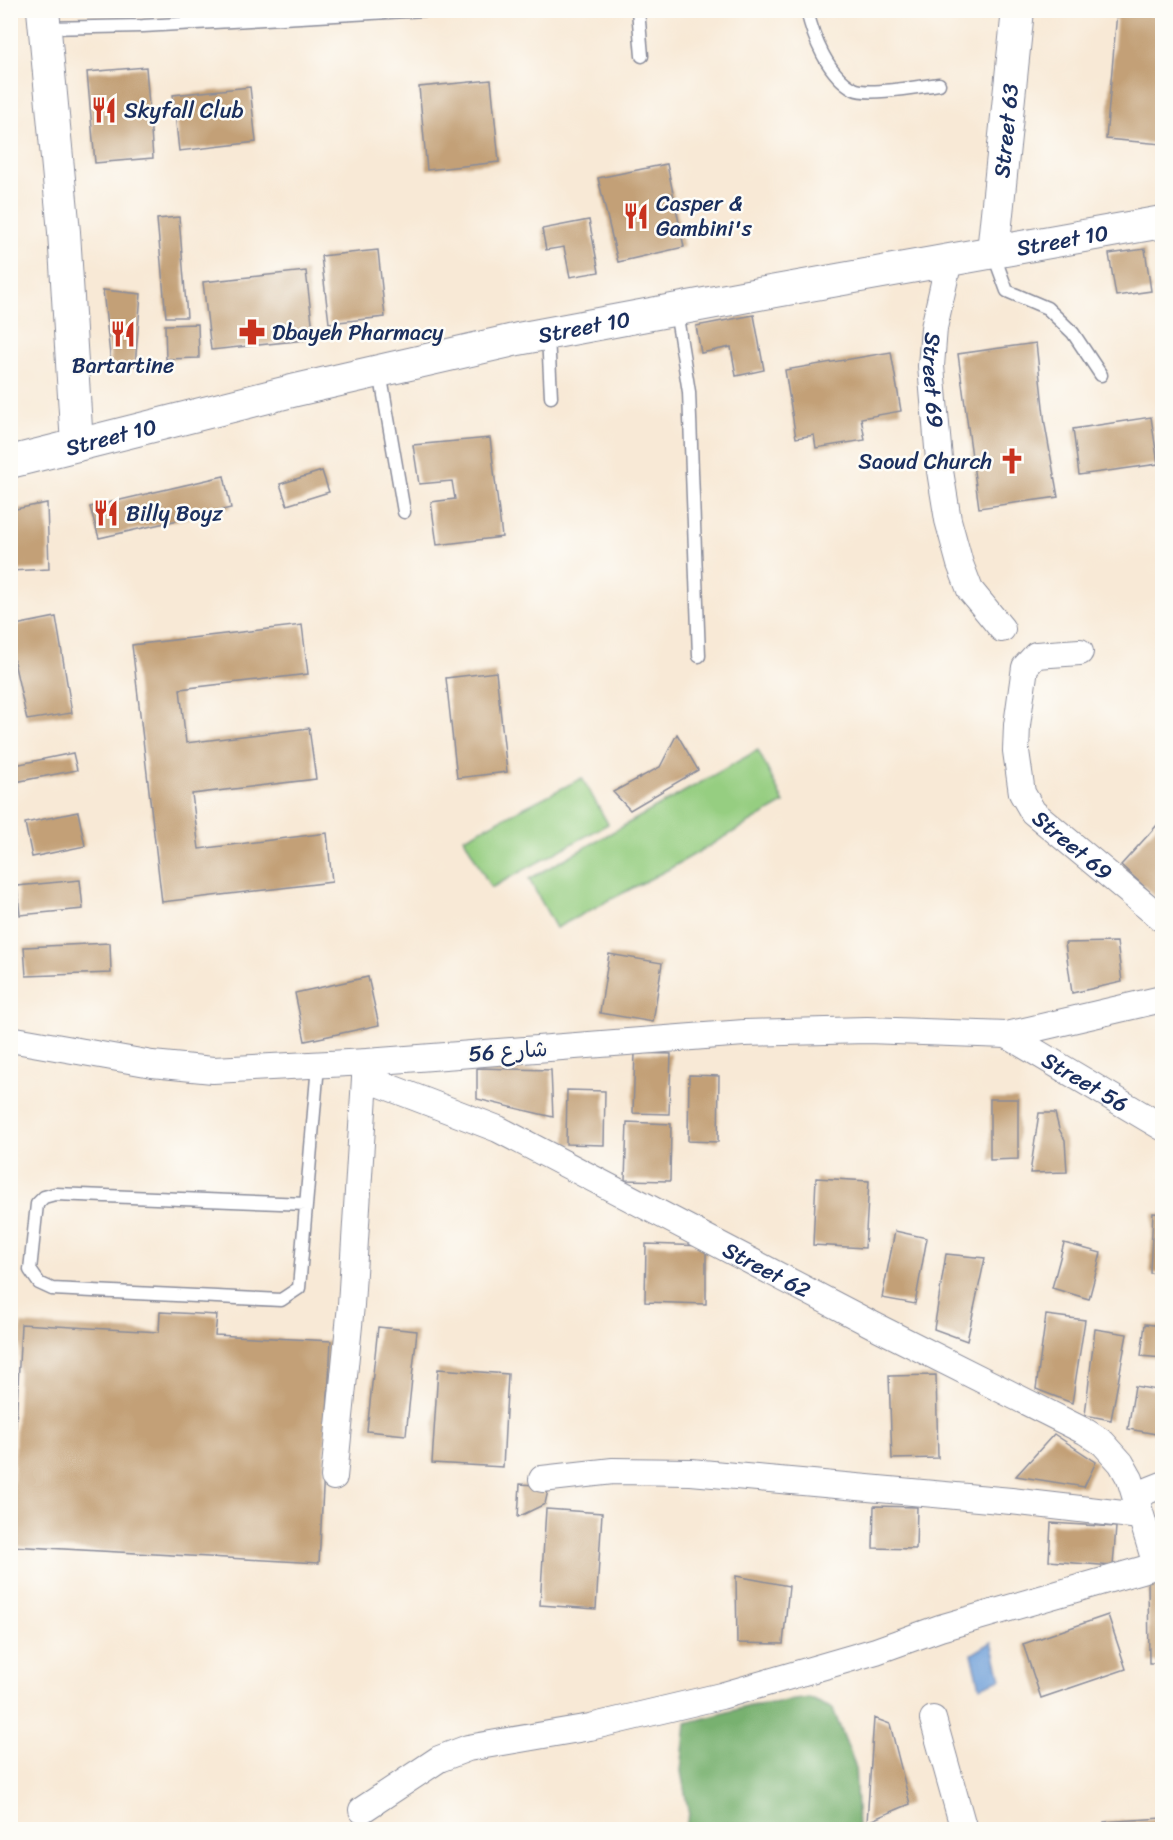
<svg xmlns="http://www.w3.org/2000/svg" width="1173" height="1840" font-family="Sriracha,'Playpen Sans Arabic',sans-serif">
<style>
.green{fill:#96ce81;stroke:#587e70;stroke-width:1.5}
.forest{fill:#78b16f;stroke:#4a7066;stroke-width:1.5}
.water{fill:#6e9fd8;stroke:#44679b;stroke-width:1.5}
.building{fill:#c3a077}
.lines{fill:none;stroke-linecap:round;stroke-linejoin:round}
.service-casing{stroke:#8a8c9a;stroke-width:15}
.minor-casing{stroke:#8a8c9a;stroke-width:28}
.tertiary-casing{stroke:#8a8c9a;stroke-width:34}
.service{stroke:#fff;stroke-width:12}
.minor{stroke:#fff;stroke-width:26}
.tertiary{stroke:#fff;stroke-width:32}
.labels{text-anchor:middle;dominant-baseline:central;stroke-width:5;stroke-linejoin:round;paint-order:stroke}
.poi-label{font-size:22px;fill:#1b2f5e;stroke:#fdfcf7;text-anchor:start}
.street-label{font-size:22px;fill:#1b2f5e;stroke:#fdfcf7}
</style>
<rect width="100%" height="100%" fill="#fdfcf7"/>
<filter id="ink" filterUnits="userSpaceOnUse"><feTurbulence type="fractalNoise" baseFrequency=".0167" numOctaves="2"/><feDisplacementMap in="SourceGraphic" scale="12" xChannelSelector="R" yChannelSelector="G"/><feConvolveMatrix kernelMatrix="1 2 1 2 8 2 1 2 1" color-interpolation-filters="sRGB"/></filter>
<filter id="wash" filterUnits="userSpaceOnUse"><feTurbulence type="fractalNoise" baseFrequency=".008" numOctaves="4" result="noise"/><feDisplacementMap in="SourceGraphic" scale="24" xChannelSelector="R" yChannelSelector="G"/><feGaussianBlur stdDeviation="1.35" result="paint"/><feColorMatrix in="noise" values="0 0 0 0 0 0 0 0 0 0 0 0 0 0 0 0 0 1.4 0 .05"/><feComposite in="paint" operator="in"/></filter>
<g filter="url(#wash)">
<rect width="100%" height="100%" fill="#f8e9d6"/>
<!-- green -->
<path class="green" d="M758,750L784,803L669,869L556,928L529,879Z
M582,778L608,824L491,888L464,838Z"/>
<!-- forest -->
<path class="forest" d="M809,1698L833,1709L855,1765L858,1829H684L689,1815L681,1771L686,1723L750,1706Z"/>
<!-- water -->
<path class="water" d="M992,1642L1001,1679L980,1687L972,1654Z"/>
<g id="blocks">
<!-- building -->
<path class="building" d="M1117,12L1162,16V144L1106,139Z
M146,67L153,158L95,163L87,72Z
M491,80L499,162L427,170L419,87Z
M250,87L256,142L179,151L173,95Z
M667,164L684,247L618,262L598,178Z
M179,217L187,317H166L157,219Z
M589,220L599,272L570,277L564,247L546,250L542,229Z
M1145,249L1151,291L1116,296L1109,254Z
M378,250L385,317L329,323L321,256Z
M306,271L314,339L211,350L203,282Z
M103,290L141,294L135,366L111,364Z
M754,315L764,370L736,376L731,347L701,353L696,326Z
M198,324L199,358L166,359L165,325Z
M1036,343L1045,425L1058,497L979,508L958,354Z
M891,352L901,411L861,418L865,440L816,448L814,435L796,438L785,370Z
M1151,417L1158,464L1079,475L1073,429Z
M490,438L502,537L437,545L431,502L455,499L452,481L419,484L413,445Z
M322,471L329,492L287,505L280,484Z
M224,476L231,508L99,538L90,507Z
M47,503L49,569L10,571V510Z
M56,617L72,713L27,720L10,644V626Z
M302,625L308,674L180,689L186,743L309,728L316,779L192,794L199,849L327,833L332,882L162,902L132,645Z
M496,672L507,772L457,778L446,678Z
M677,734L698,770L630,810L613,792L660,767Z
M73,753L77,770L10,783V766Z
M78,812L85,846L32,857L25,823Z
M1159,823L1162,827V903L1121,865Z
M80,880L83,909L20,915L17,886Z
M1117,942L1122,982L1072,993L1065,943Z
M110,943L111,973L26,976L24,947Z
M609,954L662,963L653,1022L600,1013Z
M368,977L379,1025L305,1041L295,993Z
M635,1053L671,1054L669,1114L633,1113Z
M477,1068L551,1070L553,1117L477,1099Z
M689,1075L719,1076L718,1142L688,1141Z
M567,1090L605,1091L604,1145L566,1144Z
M990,1099H1018V1159L990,1160Z
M1039,1113H1055L1059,1129L1065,1140L1067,1172L1030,1173Z
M627,1122L671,1124L670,1181L625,1180Z
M816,1178L869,1181L865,1248L813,1245Z
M1153,1213L1162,1214V1274L1150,1273Z
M895,1231L927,1238L915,1304L882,1298Z
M1064,1243L1101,1253L1089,1299L1052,1288Z
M646,1244L706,1246V1304L645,1302Z
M946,1254L985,1258L967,1341L934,1329Z
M160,1312L217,1315L215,1335L331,1341L319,1563L10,1546L21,1324L159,1332Z
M1046,1315L1085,1320L1072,1403L1036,1389Z
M1145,1324L1162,1326V1358L1141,1356Z
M378,1327L417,1331L406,1435L367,1431Z
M1095,1329L1127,1334L1111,1420L1085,1415Z
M438,1369L508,1374L503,1467L432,1463Z
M936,1375L938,1458L892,1459L889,1376Z
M1135,1386L1162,1391V1435L1128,1429Z
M1054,1434L1096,1462L1084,1487L1016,1476Z
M520,1484L549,1486L545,1504L518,1517Z
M874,1506L917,1507L916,1549L873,1548Z
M546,1509L602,1513L596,1609L540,1605Z
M1051,1523L1116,1527L1113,1566L1049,1561Z
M736,1576L789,1586L783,1644L737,1643Z
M1148,1579H1162V1663H1149Z
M1108,1615L1126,1669L1041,1698L1023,1644Z
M874,1718L890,1724L910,1804L867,1822Z
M1162,1818V1830H1105L1104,1822Z"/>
</g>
</g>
<g filter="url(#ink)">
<use href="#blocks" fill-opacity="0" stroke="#8a8c9a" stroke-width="1.5"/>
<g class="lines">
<!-- service casing -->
<g class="service-casing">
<path id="service" d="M638,10L642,56
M807,10C813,38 828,75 854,89C868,96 922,86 939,84
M46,28L143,26L425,10
M993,253L1007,291L1047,308L1073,333L1101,375
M676,311L689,392L699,656
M548,335L551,397
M380,372L404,512
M306,1204L55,1194L44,1197L37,1204L30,1270L39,1283L52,1289L281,1300L299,1288L318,1065"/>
</g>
<!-- minor casing -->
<g class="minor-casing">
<g id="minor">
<path id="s1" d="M949,260L934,328L931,366L940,471L948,520L960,564L970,590L1002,629"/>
<path id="s2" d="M1080,652L1036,655L1025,667L1017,725L1016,751L1022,793L1033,812L1162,919"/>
<path d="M1007,1035L1162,999"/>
<path id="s3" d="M10,1039L152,1064L213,1070L367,1062L744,1033L867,1030L1007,1035L1162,1127"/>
<path id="s4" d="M367,1062L365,1078L498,1129L875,1326L1086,1432L1103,1443L1121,1463L1130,1479L1156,1565"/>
<path d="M334,1477L351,1305L365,1078"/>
<path d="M542,1479L613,1471L691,1472L1011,1501L1140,1516"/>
<path d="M1137,1495L1162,1485"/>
<path d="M933,1719L964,1830"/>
<path d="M362,1810L439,1759L468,1748L590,1727L721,1696L876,1651L940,1628L1162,1564"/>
</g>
</g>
<!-- tertiary casing -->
<g class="tertiary-casing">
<g id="tertiary">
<path d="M43,10L64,232L77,445"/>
<path id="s5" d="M993,252L1018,10"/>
<path id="s6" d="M10,462L296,390L518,339L742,297L1162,222"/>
</g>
</g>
<!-- service -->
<use href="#service" class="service"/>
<!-- minor -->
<use href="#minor" class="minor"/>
<!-- tertiary -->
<use href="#tertiary" class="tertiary"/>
</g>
</g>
<!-- icons -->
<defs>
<g id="restaurant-bare" transform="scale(2.07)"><path d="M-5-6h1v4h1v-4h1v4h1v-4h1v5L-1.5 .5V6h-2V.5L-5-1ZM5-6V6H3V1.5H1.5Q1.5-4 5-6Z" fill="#c8321e" stroke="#fdfcf7" stroke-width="2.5" paint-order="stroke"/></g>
<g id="pharmacy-bare" transform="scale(2.07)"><path d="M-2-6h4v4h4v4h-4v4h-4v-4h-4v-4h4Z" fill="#c8321e" stroke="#fdfcf7" stroke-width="2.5" paint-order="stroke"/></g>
<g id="church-bare" transform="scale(2.07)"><path d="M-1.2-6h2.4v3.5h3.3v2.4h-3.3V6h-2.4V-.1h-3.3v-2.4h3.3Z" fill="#c8321e" stroke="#fdfcf7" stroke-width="2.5" paint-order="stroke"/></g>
</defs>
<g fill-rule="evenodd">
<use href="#restaurant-bare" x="104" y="110"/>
<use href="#restaurant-bare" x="636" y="216"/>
<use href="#pharmacy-bare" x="252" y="332"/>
<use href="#restaurant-bare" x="123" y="334"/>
<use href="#church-bare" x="1012" y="461"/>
<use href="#restaurant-bare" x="106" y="513"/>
</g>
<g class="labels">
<!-- poi labels -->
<g class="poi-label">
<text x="124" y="110">Skyfall Club</text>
<text x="656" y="203">Casper &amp;<tspan x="656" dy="25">Gambini's</tspan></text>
<text x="272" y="332">Dbayeh Pharmacy</text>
<text x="123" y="365" text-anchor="middle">Bartartine</text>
<text x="992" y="461" text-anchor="end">Saoud Church</text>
<text x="126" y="513">Billy Boyz</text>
</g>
<!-- street labels -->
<g class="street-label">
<text stroke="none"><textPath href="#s5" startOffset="122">Street 63</textPath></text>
<text stroke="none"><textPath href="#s6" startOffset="1076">Street 10</textPath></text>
<text stroke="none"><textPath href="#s6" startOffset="590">Street 10</textPath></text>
<text stroke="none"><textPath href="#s1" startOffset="122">Street 69</textPath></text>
<text stroke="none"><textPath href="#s6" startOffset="104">Street 10</textPath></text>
<text stroke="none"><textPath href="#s2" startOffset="261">Street 69</textPath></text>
<text transform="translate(508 1051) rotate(-4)">شارع 56</text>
<text stroke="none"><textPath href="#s3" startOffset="1092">Street 56</textPath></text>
<text stroke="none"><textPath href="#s4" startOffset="462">Street 62</textPath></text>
</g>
</g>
<!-- margin -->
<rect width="1173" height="1840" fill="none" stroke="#fdfcf7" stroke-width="36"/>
</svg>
